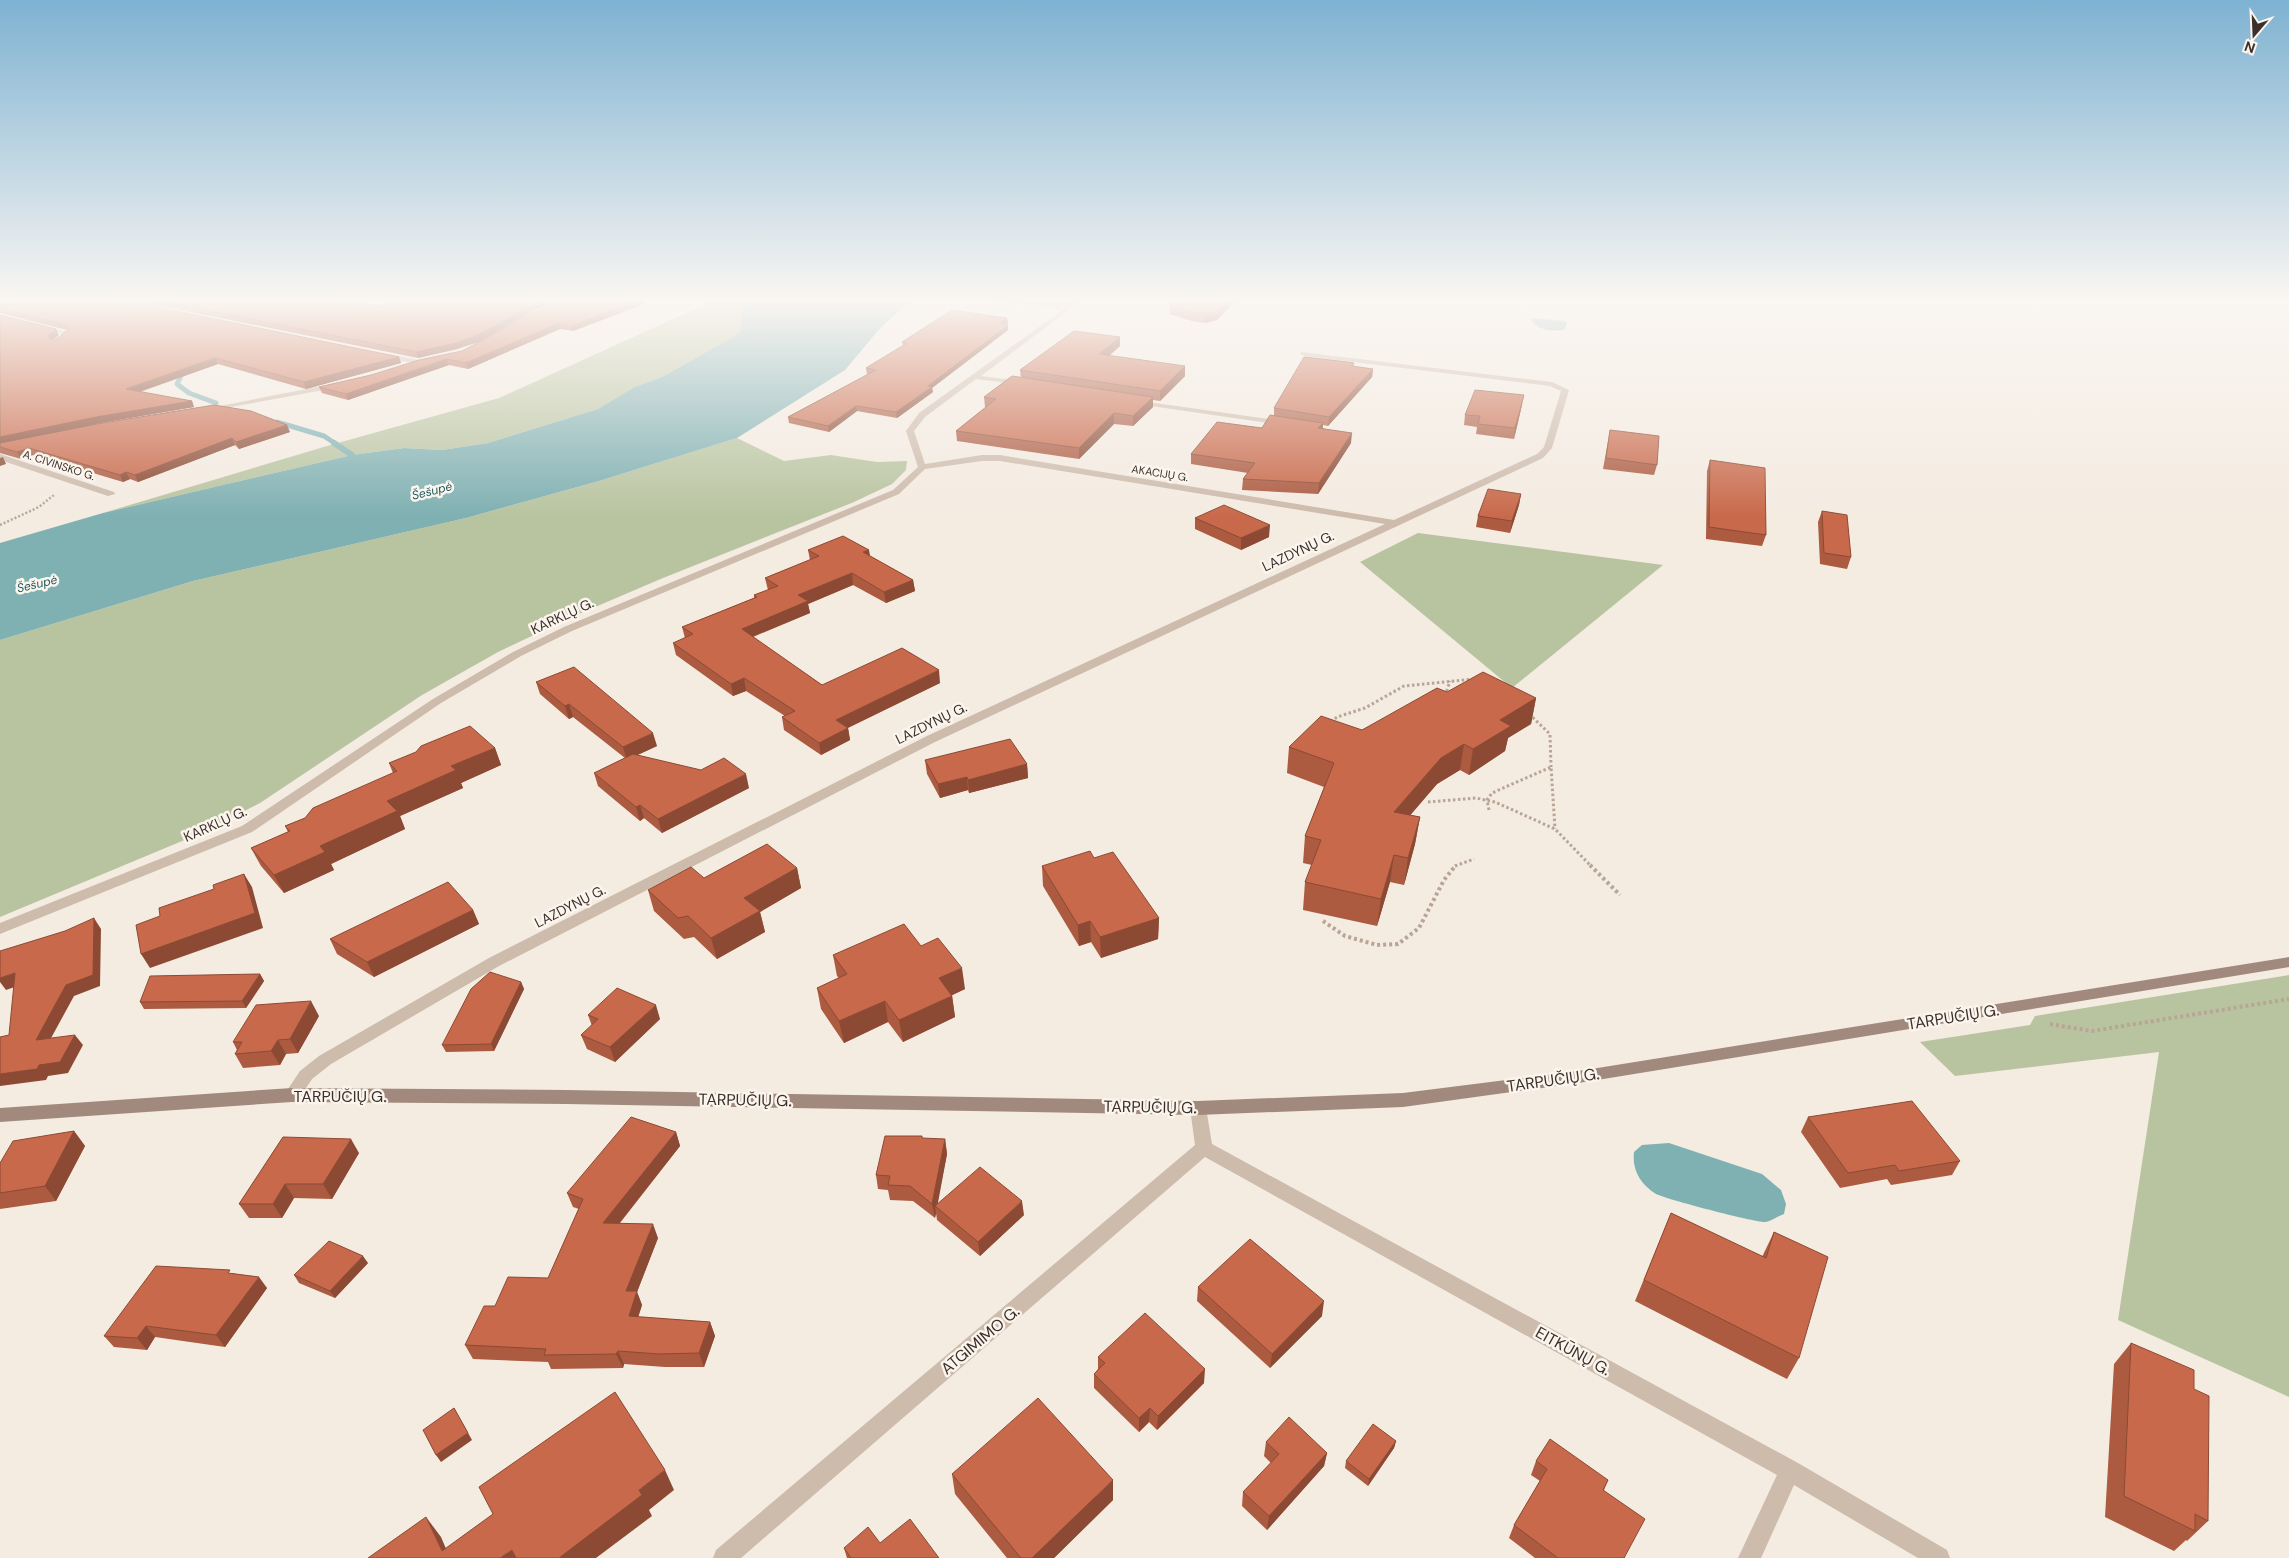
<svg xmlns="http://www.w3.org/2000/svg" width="2289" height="1558" font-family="'DM Sans',sans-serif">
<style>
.green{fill:#b8c4a0}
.water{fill:#7fb0b2}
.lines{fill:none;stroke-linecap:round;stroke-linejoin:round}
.stream-far1{stroke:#7fb0b2;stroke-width:5}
.stream{stroke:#7fb0b2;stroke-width:6}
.path-far2{stroke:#b9a596;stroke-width:2.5;stroke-dasharray:2 2;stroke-linecap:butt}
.path-far1{stroke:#b9a596;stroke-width:3;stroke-dasharray:2.5 2.5;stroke-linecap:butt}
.path{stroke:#b9a596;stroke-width:4;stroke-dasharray:3 3;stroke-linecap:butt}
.street{fill:#cdbbac;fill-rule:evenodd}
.secondary{fill:#a18a7d;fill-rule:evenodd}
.wall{fill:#ac5a40}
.shaded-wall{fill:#8c4a34}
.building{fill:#c8694b;stroke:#8c4a34}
.labels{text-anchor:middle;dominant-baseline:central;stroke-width:5;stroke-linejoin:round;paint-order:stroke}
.far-street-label{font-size:11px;fill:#3b302b;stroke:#fbf5ee}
.far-water-label{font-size:12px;font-style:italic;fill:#1f5a5e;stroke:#fbf5ee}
.street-label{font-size:14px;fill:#3b302b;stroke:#fbf5ee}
.near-street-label{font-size:16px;fill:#3b302b;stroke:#fbf5ee}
</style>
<rect width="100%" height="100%" fill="#f4ebe1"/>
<!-- green -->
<path class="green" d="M717,299H756L742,311L741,330L731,338L662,377L634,387L598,409L488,443L442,450L404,448L352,455L103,513L327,446L499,398Z
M980,299H1070L1060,309Z
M737,438L784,461L831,455L877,462L907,461L906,470L892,484L854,502L663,578L574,616L498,652L422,695L260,803L206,831L0,917V640L193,581L466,518L599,481Z
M1418,533L1663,565L1512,688L1360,562Z
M2289,975V1397L2118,1320L2159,1052L1955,1076L1920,1042L2030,1025L2035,1016Z"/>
<!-- water -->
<path class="water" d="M756,299H913L882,326L845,370L737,438L599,481L466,518L193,581L0,640V543L103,513L352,455L404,448L442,450L488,443L598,409L634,387L662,377L731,338L741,330L742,311Z
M1532,318L1564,321L1567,323L1564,330C1550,331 1539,331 1531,320Z
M1669,1143L1762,1174L1781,1190L1786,1204L1784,1214C1778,1216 1771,1221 1766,1222C1756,1223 1666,1199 1656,1194C1640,1184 1632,1170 1634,1152L1642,1145Z"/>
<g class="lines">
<!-- stream-far1 -->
<path class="stream-far1" d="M185,368L177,384L189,393L216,403
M277,422L324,436L336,444"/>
<!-- stream -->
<path class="stream" d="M334,443L352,455"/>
<!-- path-far2 -->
<path class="path-far2" d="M0,525L39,507L54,495"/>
<!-- path-far1 -->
<path class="path-far1" d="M1445,696L1450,681
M1529,714L1550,734L1551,767
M1331,722L1337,717L1365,708L1404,686L1473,679
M1428,802L1476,798L1495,802L1555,829L1591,866
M1489,810L1487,800L1492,793L1551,767L1555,829
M1455,866L1474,859"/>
<!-- path -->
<path class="path" d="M1590,865L1620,895
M1323,921L1345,936L1377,945L1398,944L1419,928L1444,880L1456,865
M2050,1024L2092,1031L2289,999"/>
<!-- street -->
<path class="street" d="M1073,299H1080L1061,316L981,376L1021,381L1025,383L1024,385L976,379L925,417L914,431L925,464L982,455H1000L1394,520L1537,454L1544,447L1561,391L1550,386L1304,356L1300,354L1301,352L1552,382L1569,390L1552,448L1543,458L935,742L499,966L331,1064L312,1079L298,1100L292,1102L286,1100L284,1095L300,1071L319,1056L489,958L927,736L1385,524L1000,461H982L925,469L899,494L572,631L521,656L441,703L252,832L0,934V923L242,826L433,699L513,652L564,627L893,490L918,467L906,431L919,413L1057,314Z
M39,325H43L71,333L61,341H57V339L63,334L39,327Z
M383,353L419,360L423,362L419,364L380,357V353Z
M337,383H340V387L209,411L205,409Z
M1134,400L1283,421L1287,423L1283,425L1137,404H1134Z
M0,454L114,492L115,494L108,496L0,460Z
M1198,1101L1204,1103L1206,1108L1212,1144L1798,1463L1947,1550L1950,1558H1918L1794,1485L1761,1558H1738L1777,1475L1205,1157L741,1558H713L716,1550L1195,1145L1190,1108L1192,1103Z"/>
<!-- secondary -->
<path class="secondary" d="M2289,957V967L1585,1082L1403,1107L1198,1115L566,1104L292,1102L0,1122V1108L292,1088L566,1090L1198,1101L1403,1093L1585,1070Z"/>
</g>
<!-- wall -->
<path class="wall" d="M0,299L399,357L401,363L306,389L218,364L140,392L192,401L194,407L100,423L65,431L290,432L239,449L235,445L138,482L130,479L123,482L33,455L21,459L0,453V315L59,335L53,340H55L67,330L0,313Z
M126,299H337L379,306L556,299L488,337L644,304L573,331L560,329L468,369L449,365L348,400L322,393L319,387L371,375L462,351L479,342L457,349L418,358Z
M1176,299H1237L1217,320L1205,323L1192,321L1170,314V305Z
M1007,318L1008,323L1006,325H1008V330L932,388L933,392L897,418L857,411L829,432L789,423L788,417L868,374H867L866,368L903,346L902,342Z
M1120,346L1109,356L1185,376L1160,401L1153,400V407L1133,426L1114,424L1079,459L957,441L956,431L986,407H985L984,397L1021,378L1020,370Z
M1354,363L1353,367L1373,369L1372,377L1328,426L1323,425V428L1351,443L1318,494L1242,490L1243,479L1248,473L1191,464V454L1262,428L1274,415V408Z
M1522,405L1514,439L1476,434L1477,427L1464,425L1465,415Z
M1610,430L1657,465L1654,475L1603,469Z
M1710,460L1766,535L1762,546L1706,539L1707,471Z
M1521,494L1519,505L1510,533L1476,527L1478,516Z
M1822,511L1851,557L1847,569L1820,564L1818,522Z
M1195,518L1269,537L1241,550L1195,529Z
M808,550L870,556L913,580L915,591L886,603L853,585L808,604L810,613L753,637L822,685L940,683L848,728L850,740L821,755L784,730L782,717L785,716L746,691L733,696L676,655L673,643L685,638L682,627L754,598V595L768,590L765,578L810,560Z
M536,682L657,746L637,755L749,788L662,833L644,818L640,821L598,786L594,773L625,758L573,717L569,719L540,694Z
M1447,692L1536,698L1531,724L1508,738L1505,751L1469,775L1460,770L1437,784L1410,815L1420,817L1415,844L1404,885L1390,882L1377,926L1303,910L1305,882L1312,865L1303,863L1305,836L1324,787L1287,773L1289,747L1362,730Z
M495,748L501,765L461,783L463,788L400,816L405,829L331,864L334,870L284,893L261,866L251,848L288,832L285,826L305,818L393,773L389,763Z
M925,760L1027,764L1028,778L969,793L968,790L940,798L927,774Z
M1094,858L1159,918L1158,939L1101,958L1091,942L1079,946L1043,886L1042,866Z
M797,868L801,888L760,912L765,932L717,959L694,937L684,939L654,911L648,890L704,878Z
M473,910L479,924L374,977L337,954L330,939Z
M921,946L965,989L952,995L955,1017L903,1042L888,1022L844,1043L821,1009L817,988L839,978L837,976L833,955Z
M260,974L264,981L246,1008L144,1009L140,1002Z
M521,982L524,989L494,1051L446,1052L442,1045Z
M588,1015L660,1019L615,1062L587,1049L581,1035L592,1026Z
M319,1016L298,1053L286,1054L280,1065L243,1068L235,1054L237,1050L233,1042Z
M1808,1117L1960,1161L1952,1175L1891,1185L1887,1179L1840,1188L1801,1132Z
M74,1131L85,1146L56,1201L0,1209V1163Z
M676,1132L680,1146L620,1223L658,1238L637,1292L642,1305L638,1317L710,1322L715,1336L704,1367H665L624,1364L623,1368L551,1369L548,1362L473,1359L465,1345L495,1306L548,1278L579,1209L573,1207L567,1193Z
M922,1136V1139H945L947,1154L937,1204L1024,1215L980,1256L937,1220L936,1213L935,1218L913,1201L890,1200L888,1190L878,1189L876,1175Z
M283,1137L359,1153L332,1199L294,1198L282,1218H249L239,1204Z
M1671,1213L1762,1257L1774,1232L1799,1358L1787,1379L1635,1301Z
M368,1263L335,1298L299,1283L294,1275Z
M233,1273L267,1288L225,1347L155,1337L147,1350L114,1347L104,1336Z
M1198,1287L1322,1316L1270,1368L1197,1301Z
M2131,1343L2208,1521L2187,1541L2186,1540L2174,1551L2105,1517L2114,1364Z
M1098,1357L1204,1383L1157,1430L1149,1422L1139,1432L1094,1388V1374L1098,1369Z
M1396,1441L1394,1448L1368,1486L1345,1468L1346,1461Z
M1266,1442L1327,1453L1324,1466L1267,1530L1242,1506L1243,1492L1271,1463L1264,1456Z
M1536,1461L1608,1480L1604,1490L1625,1558H1535L1509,1538L1514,1525L1540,1481L1531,1475Z
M952,1474L1113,1500L1054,1558H1007L955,1494Z
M880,1543L939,1558H847L844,1548Z"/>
<!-- shaded-wall -->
<path class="shaded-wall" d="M544,299H556L480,341L457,349L418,358L416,352Z
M641,299H643L644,304L573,331L572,326Z
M1229,299H1237L1217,320L1205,323L1206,314Z
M1007,318L1008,323L999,329V324Z
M559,323L560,329L468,369L466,363Z
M1008,325V330L932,388L933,392L897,418L896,412L928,386Z
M56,329L59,335L52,341L49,339V335Z
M1120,337V346L1099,364V354Z
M399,357L401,363L306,389L304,382Z
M215,358L218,364L129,395L126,389Z
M447,359L449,365L348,400L346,394Z
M1185,366V376L1160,401V391Z
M1373,369L1372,377L1328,426L1329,417Z
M1524,395L1522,405L1514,439L1515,428Z
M1153,397V407L1133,426V416Z
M192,401L194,407L100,423L0,445V437L96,417Z
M856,406L857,411L829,432L828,426Z
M1114,413V424L1079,459V448Z
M1323,423L1322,433L1318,428Z
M287,425L290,432L239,449L236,442Z
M1352,433L1351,443L1318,494L1319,483Z
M232,438L235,445L138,482L135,475Z
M29,448L33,455L21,459L17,452Z
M3,457L6,464L0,466V458Z
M126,472L130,479L123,482L120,475Z
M1521,494L1519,505L1510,533L1512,521Z
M1270,525L1269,537L1241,550V538Z
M869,550L871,561L863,552Z
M852,573L853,585L808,604L810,613L744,640L742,629L798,595Z
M913,580L915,591L886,603L884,592Z
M939,670L940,683L839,732L836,720Z
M744,678L746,691L733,696L731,684Z
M1536,698L1531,724L1508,738L1505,751L1469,775L1473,749L1500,720Z
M569,704L573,717L569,719L565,706Z
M848,728L850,740L821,755L819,743Z
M653,733L657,746L627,760L623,747Z
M1464,744L1460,770L1437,784L1390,839L1394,812L1441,758Z
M495,748L501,765L461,783L463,788L400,816L405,829L331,864L334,870L284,893L274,875L320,846L387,801L451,766Z
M1027,764L1028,778L969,793L968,780Z
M746,774L749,788L662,833L658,819Z
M967,777L968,790L940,798L938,784Z
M640,805L644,818L640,821L636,807Z
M1420,817L1415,844L1404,885L1408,858Z
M1394,855L1390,882L1377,926L1381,899Z
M797,868L801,888L760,912L765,932L717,959L711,938L744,898Z
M244,874L252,887L263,928L150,968L141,954Z
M473,910L479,924L374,977L367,962Z
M94,918L101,929L100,986L74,996L44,1051L36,1040Z
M1159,918L1158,939L1101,958L1100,937Z
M1090,921L1091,942L1079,946L1078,925Z
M962,968L965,989L942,1000L939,978Z
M15,973L23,984L6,990L0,982V978Z
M260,974L264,981L246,1008L242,1001Z
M521,982L524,989L494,1051L491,1044Z
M952,996L955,1017L903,1042L899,1020Z
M311,1001L319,1016L298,1053L290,1039Z
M885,1001L888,1022L844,1043L839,1021Z
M656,1005L660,1019L615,1062L610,1047Z
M75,1035L83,1045L68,1073L48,1076L46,1080L0,1086V1074L39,1065Z
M278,1040L286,1054L280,1065L271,1051Z
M74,1131L85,1146L56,1201L45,1186Z
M676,1132L680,1146L609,1236L603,1223Z
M351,1139L359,1153L332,1199L323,1184Z
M945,1139L947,1154L937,1208L935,1206L936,1213L935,1218L932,1204Z
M285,1184L294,1198L282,1218L273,1204Z
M1022,1201L1024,1215L980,1256L978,1242Z
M653,1224L658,1238L637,1292L642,1305L634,1330L629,1316L626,1291Z
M363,1256L368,1263L335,1298L330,1291Z
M259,1277L267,1288L225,1347L216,1335Z
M1324,1301L1322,1316L1270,1368L1272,1354Z
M710,1322L715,1336L704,1367L699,1353Z
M146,1326L155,1337L147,1350L137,1338Z
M618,1351L624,1364L623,1368L616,1354Z
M1205,1369L1204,1383L1157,1430L1158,1416Z
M454,1408L472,1440L441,1462L436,1455Z
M1150,1408L1149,1422L1139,1432V1418Z
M1396,1441L1394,1448L1368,1486L1369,1479Z
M1327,1453L1324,1466L1267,1530L1269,1516Z
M665,1470L674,1490L649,1510L652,1516L596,1558H559L639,1490Z
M1113,1480V1500L1054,1558H1032Z
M426,1517L441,1537L450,1558L442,1551Z
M512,1550L517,1558H500Z"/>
<!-- building -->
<path class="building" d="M0,299H119L399,357L304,382L215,358L126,389L192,401L96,417L0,437V315L56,329L49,335V339L55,340L69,329V326L0,308Z
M151,299H337L379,306L400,299H544L478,335L456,343L416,352Z
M560,299H641L572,326L559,323L466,363L447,359L346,394L319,387L371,375L419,360L462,351Z
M1176,299H1229L1218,311L1206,314L1192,312L1170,305Z
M952,310L1007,318L999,324L1008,325L928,386L932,387L896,412L856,406L828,426L788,417L876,370L866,368L907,343L902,342Z
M1074,331L1120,337L1099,354L1185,366L1160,391L1020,370Z
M1304,357L1339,361L1354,363L1352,366L1373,369L1329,417L1274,408Z
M1012,376L1153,397L1133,416L1114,413L1079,448L956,431L996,399L984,397Z
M1475,390L1524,395L1515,428L1478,424L1480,416L1465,415Z
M214,405L251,411L287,425L236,442L232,438L135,475L126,472L120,475L29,448L17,452L0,447V443L97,424Z
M1270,415L1323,423L1318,428L1352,433L1319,483L1243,479L1255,463L1191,454L1217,422L1262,428Z
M1610,430L1659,436L1657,465L1606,458Z
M1710,460L1765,468L1766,535L1709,527Z
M1488,489L1521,494L1512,521L1478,516Z
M1224,505L1270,525L1241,538L1195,518Z
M1822,511L1847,515L1851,557L1824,553Z
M843,536L869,550L863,552L913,580L884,592L852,573L798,595L808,601L742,629L822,685L902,648L939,670L836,720L848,728L819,743L782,717L795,711L744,678L731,684L673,643L693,634L682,627L757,597L754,595L778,586L765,578L819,556L808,550Z
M574,667L653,733L623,747L569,704L565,706L536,682Z
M1483,672L1536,698L1500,720L1511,726L1473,749L1464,744L1441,758L1394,812L1420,817L1408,858L1394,855L1381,899L1305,882L1321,840L1305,836L1334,763L1289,747L1321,716L1362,730L1437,688L1447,692Z
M470,726L495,748L451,766L456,770L387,801L397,811L320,846L325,852L274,875L251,848L290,831L285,826L305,818L313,808L397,771L389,763L416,752L421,746Z
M1010,739L1027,764L968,780L967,777L938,784L925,760Z
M633,754L701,770L724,758L746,774L658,819L640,805L636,807L594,773Z
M767,844L797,868L744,898L760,911L711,938L688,916L678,918L648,890L691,867L704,878Z
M1090,851L1094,858L1113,852L1159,918L1100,937L1090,921L1078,925L1042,866Z
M244,874L255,913L141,954L136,925L160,916L159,908L214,889L213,885Z
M448,882L473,910L367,962L330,939Z
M94,918L93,975L66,985L36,1040L75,1035L60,1062L39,1065L37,1069L0,1074V1037L9,1035L15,973L0,978V951L65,931Z
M904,924L921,946L938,938L962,968L939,978L952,996L899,1020L885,1001L839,1021L817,988L847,974L833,955Z
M490,972L521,982L491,1044L442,1045L471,989Z
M260,974L242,1001L140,1002L150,976Z
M617,988L656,1005L610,1047L581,1035L598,1019L588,1015Z
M311,1001L290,1039L278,1040L271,1051L235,1054L242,1042H233L256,1005Z
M1912,1101L1960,1161L1899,1171L1895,1165L1848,1173L1808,1117Z
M631,1117L676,1132L603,1223L653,1224L626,1291H637L629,1316L710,1322L699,1353L659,1354L618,1351L616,1354L544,1355L546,1349L465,1345L484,1306H495L508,1277L548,1278L583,1199L567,1193Z
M74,1131L45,1186L0,1193V1163L13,1141Z
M885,1136H922V1138L945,1139L932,1204L910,1186L888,1185L890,1176L876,1175Z
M283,1137L351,1139L323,1184H285L273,1204H239Z
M980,1167L1022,1201L978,1242L935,1206Z
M1671,1213L1766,1258L1774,1232L1828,1257L1799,1358L1644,1280Z
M1250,1239L1324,1301L1272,1354L1198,1287Z
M329,1241L363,1256L330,1291L294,1275Z
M156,1266L230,1270L228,1273L259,1277L216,1335L146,1326L137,1338L104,1336Z
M1145,1313L1205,1369L1158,1416L1150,1408L1139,1418L1094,1374L1105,1363L1098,1357Z
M2131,1343L2194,1370V1389L2209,1396L2208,1521L2195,1514V1531L2124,1496Z
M615,1392L665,1470L639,1490L642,1495L559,1558H516L512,1550L500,1558H368L426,1517L442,1551L493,1514L479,1487Z
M1038,1398L1113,1480L1032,1558H1021L952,1474Z
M454,1408L468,1433L436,1455L423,1430Z
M1289,1417L1327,1453L1269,1516L1243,1492L1279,1454L1266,1442Z
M1373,1424L1396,1441L1369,1479L1346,1461Z
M1550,1439L1608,1480L1603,1490L1645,1519L1624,1558H1558L1514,1525L1547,1469L1536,1461Z
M910,1519L939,1558H851L844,1548L868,1527L880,1543Z"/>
<!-- sky -->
<linearGradient id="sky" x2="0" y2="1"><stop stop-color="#7eb2d2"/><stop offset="0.58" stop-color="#faf6f2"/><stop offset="1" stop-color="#faf6f2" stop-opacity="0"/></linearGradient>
<rect width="2289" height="517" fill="url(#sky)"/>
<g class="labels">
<!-- far-street labels -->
<g class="far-street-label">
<text transform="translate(59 465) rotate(18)">A. CIVINSKO G.</text>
<text transform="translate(1160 473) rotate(9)">AKACIJŲ G.</text>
</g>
<!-- far-water labels -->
<g class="far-water-label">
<text transform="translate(432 491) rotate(-14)">Šešupė</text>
<text transform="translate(37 584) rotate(-13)">Šešupė</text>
</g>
<!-- street labels -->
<g class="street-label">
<text transform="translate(1298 551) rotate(-25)">LAZDYNŲ G.</text>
<text transform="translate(562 616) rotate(-25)">KARKLŲ G.</text>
<text transform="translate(931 723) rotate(-26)">LAZDYNŲ G.</text>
<text transform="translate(215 824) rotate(-24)">KARKLŲ G.</text>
<text transform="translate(570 906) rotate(-27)">LAZDYNŲ G.</text>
</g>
<!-- near-street labels -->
<g class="near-street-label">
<text transform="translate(1953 1017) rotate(-9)">TARPUČIŲ G.</text>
<text transform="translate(1553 1080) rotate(-8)">TARPUČIŲ G.</text>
<text x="340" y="1096">TARPUČIŲ G.</text>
<text transform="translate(745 1100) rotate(1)">TARPUČIŲ G.</text>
<text transform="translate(1150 1107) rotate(1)">TARPUČIŲ G.</text>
<text transform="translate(980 1340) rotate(-40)">ATGIMIMO G.</text>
<text transform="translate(1573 1351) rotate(29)">EITKŪNŲ G.</text>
</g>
</g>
<!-- north arrow -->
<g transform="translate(2254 35) rotate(199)" stroke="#fbf5ee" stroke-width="4" paint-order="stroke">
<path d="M0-4L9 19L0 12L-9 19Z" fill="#3b302b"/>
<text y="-8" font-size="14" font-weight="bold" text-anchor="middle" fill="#3b302b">N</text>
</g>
</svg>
